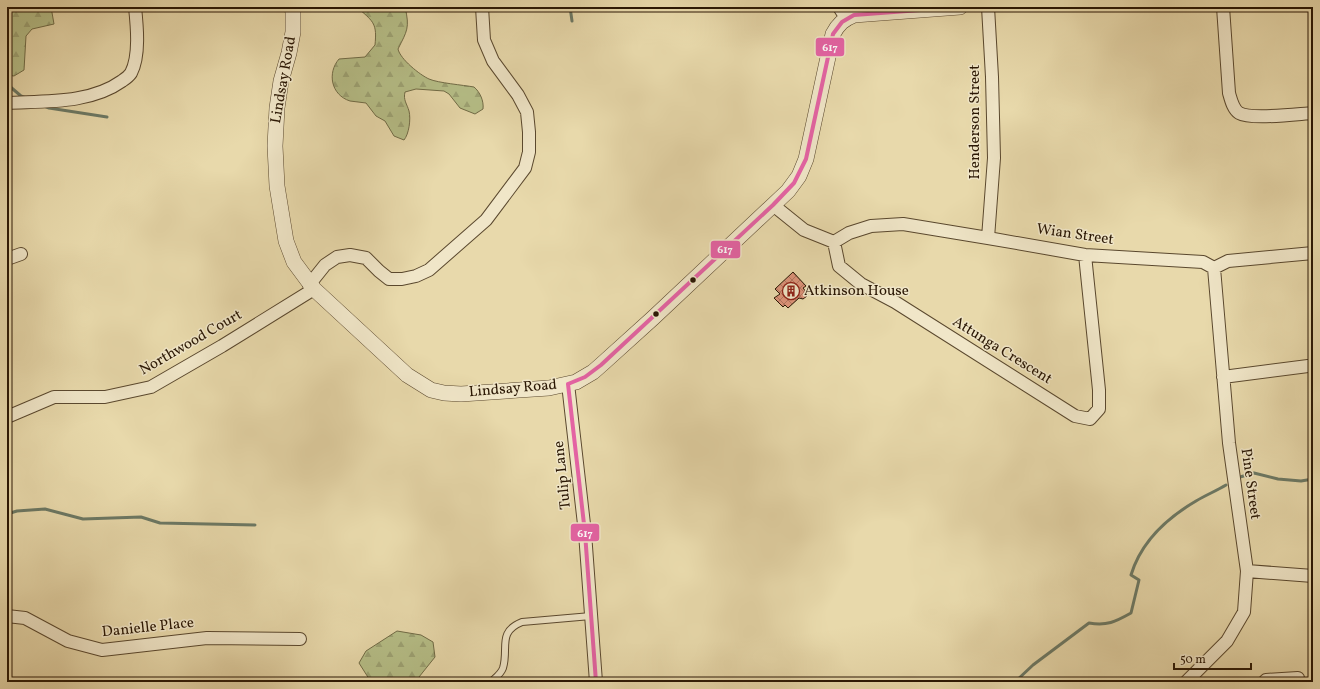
<svg xmlns="http://www.w3.org/2000/svg" width="1320" height="689" font-family="Vollkorn,serif">
<style>
.forest{fill:url(#forest-firs);stroke:#706b46}
.lines{fill:none;stroke-linecap:round;stroke-linejoin:round}
.stream{stroke:#6c7965;stroke-width:3}
.building{fill:url(#building-cross-hatch);stroke:#2a1704}
.service-casing{stroke:#5a482e;stroke-width:8}
.minor-casing{stroke:#5a482e;stroke-width:14}
.tertiary-casing{stroke:#5a482e;stroke-width:16}
.service{stroke:#f0e6c8;stroke-width:6}
.minor{stroke:#f0e6c8;stroke-width:12}
.tertiary{stroke:#f0e6c8;stroke-width:15}
.bus-1-casing{stroke:#f0e6c8;stroke-width:7}
.bus-1{stroke:#e463a4;stroke-width:4}
.bus-dot{fill:#2a1704;stroke:#f0e6c8;stroke-width:1.5}
.labels{text-anchor:middle;dominant-baseline:central;stroke-width:3;stroke-linejoin:round;paint-order:stroke}
.street-label{font-size:15px;fill:#2a1704;stroke:#f0e6c8}
.poi-label{font-size:15px;fill:#2a1704;stroke:#f0e6c8;text-anchor:start}
.line-badge{stroke:#f0e6c8;stroke-width:1.5}
.badge-label{font-size:11px;text-anchor:middle;font-weight:bold;fill:#fff}
</style>
<defs>
<pattern id="forest-firs" width="22" height="20" patternUnits="userSpaceOnUse"><rect width="22" height="20" fill="#b6bf88"/><path d="M5 1l3.5 6h-7zM16 11l3.5 6h-7z" fill="#9da374"/></pattern>
<pattern id="building-cross-hatch" width="8" height="8" patternUnits="userSpaceOnUse"><rect width="8" height="8" fill="#dc9379"/><path d="M0 0l8 8M0 8l8-8" fill="none" stroke="#b37761"/></pattern>
</defs>
<rect width="100%" height="100%" fill="#e8d9ab"/>
<filter id="stains"><feTurbulence type="fractalNoise" baseFrequency=".005" numOctaves="4"/><feColorMatrix values="0 0 0 0 .2 0 0 0 0 .09 0 0 0 0 .02 0 0 0 .5 -.17"/></filter>
<radialGradient id="worn" r=".72"><stop offset=".6" stop-color="#630" stop-opacity="0"/><stop offset="1" stop-color="#630" stop-opacity=".3"/></radialGradient>
<!-- forest -->
<path class="forest" d="M7,7H51L54,24L32,29L26,36L24,70L14,76L7,75Z
M358,7H405C410,28 407,31 398,49C400,59 420,75 429,79C438,83 463,85 474,87C480,92 484,101 483,109L475,114L460,108L449,94L444,91L416,89L405,92C403,100 407,104 409,111C411,119 409,134 404,140L394,136L385,121L376,116L366,103C361,102 355,102 350,101C331,95 327,73 339,59L365,57L375,45C377,24 374,22 359,9Z
M397,631L421,635L433,642L435,657L419,677L421,682H371L359,663L366,651Z"/>
<g class="lines">
<!-- stream -->
<path class="stream" d="M570,7L572,21
M7,84L21,96L26,98
M44,106L49,108L107,117
M1240,477L1254,473L1278,479L1301,481L1313,479
M7,514L17,511L45,509L83,519L141,517L160,523L255,525
M1015,682L1033,665L1089,623C1107,626 1115,622 1131,613L1139,580L1131,575C1141,542 1167,518 1196,501C1206,495 1216,491 1226,485"/>
</g>
<!-- building -->
<path class="building" d="M793,272L806,286L803,288L807,293V296L803,299L799,298L788,308L785,305L783,307L774,298L780,294L775,289Z"/>
<g class="lines">
<!-- service casing -->
<g class="service-casing">
<path id="service" d="M491,682C495,678 501,674 503,668C509,648 497,632 522,622L591,616"/>
</g>
<!-- minor casing -->
<g class="minor-casing">
<path id="minor" d="M839,7L846,18
M988,7L992,77L994,158L988,238
M1223,7L1229,93C1231,100 1233,109 1239,113C1251,120 1297,114 1313,113
M7,103C45,101 90,104 122,81C125,79 129,76 131,73C140,56 137,26 135,7
M773,205L804,230L834,242L839,266L861,284L895,302L1075,416L1090,419L1099,409V390L1085,255
M834,242L849,233L871,226L903,224L988,238L1085,255L1203,262L1214,268
M7,259L21,254
M1214,268L1228,261L1313,253
M309,285L325,265L337,257L350,255L366,258L379,271L389,279H402L416,276L429,270L486,220L525,168L529,152V132L527,112L518,95L493,61L484,40L482,7
M1223,377L1308,366
M568,384L585,533L596,682
M7,417L54,397H105L151,387L222,346L314,289
M1247,571L1313,576
M7,616L25,618L68,641L102,650L207,638L300,639
M1186,682L1227,641L1244,612L1247,571L1229,443L1214,268
M1264,682L1266,680L1298,678"/>
</g>
<!-- tertiary casing -->
<g class="tertiary-casing">
<path id="tertiary" d="M291,7L293,11V32L289,53L281,81L277,108L275,146L277,186L286,241L294,262L314,289L407,375L431,390L444,393L461,394L549,388L576,382L593,372L601,365L653,318L788,191L799,176L806,159L833,34C838,24 844,19 854,15L960,7"/>
</g>
<!-- service -->
<use href="#service" class="service"/>
<!-- minor -->
<use href="#minor" class="minor"/>
<!-- tertiary -->
<use href="#tertiary" class="tertiary"/>
<!-- bus-1 casing -->
<g class="bus-1-casing">
<path id="bus-1" d="M568,384L585,377L601,365L773,205L794,183L806,159L833,34L842,22L854,15L960,7
M568,384L585,533L596,682"/>
</g>
<!-- bus-1 -->
<use href="#bus-1" class="bus-1"/>
</g>
<!-- icons -->
<defs>
<g id="building-ring" transform="scale(0.9)"><circle r="9.5" fill="#f0e6c8" stroke="#8f2418" stroke-width="1.5"/><path d="M-4-6H4V6H1V3H-1V6H-4ZM-2.5-4.3h1.7v1.8h-1.7ZM.8-4.3h1.7v1.8H.8ZM-2.5-1h1.7V.8h-1.7ZM.8-1h1.7V.8H.8Z" fill="#8f2418"/></g>
</defs>
<g fill-rule="evenodd">
<use href="#building-ring" x="791" y="291"/>
</g>
<!-- markers -->
<g class="bus-dot">
<circle cx="693" cy="280" r="3.5"/>
<circle cx="656" cy="314" r="3.5"/>
</g>
<g class="labels">
<!-- street labels -->
<g class="street-label">
<text transform="translate(284 80) rotate(-80)">Lindsay Road</text>
<text transform="translate(975 122) rotate(-90)">Henderson Street</text>
<text transform="translate(1075 235) rotate(8)">Wian Street</text>
<text transform="translate(191 343) rotate(-30)">Northwood Court</text>
<text transform="translate(1002 351) rotate(32)">Attunga Crescent</text>
<text transform="translate(513 389) rotate(-5)">Lindsay Road</text>
<text transform="translate(563 475) rotate(-96)">Tulip Lane</text>
<text transform="translate(1250 484) rotate(82)">Pine Street</text>
<text transform="translate(148 628) rotate(-6)">Danielle Place</text>
</g>
<!-- poi labels -->
<g class="poi-label">
<text x="804" y="291">Atkinson House</text>
</g>
</g>
<g class="line-badge">
<rect x="815" y="37" width="30" height="20" rx="4" fill="#e463a4"/>
<rect x="710" y="240" width="31" height="19" rx="4" fill="#e463a4"/>
<rect x="570" y="523" width="30" height="19" rx="4" fill="#e463a4"/>
</g>
<g class="badge-label">
<text x="830" y="51">617</text>
<text x="725" y="253">617</text>
<text x="585" y="537">617</text>
</g>
<!-- margin -->
<rect width="1320" height="689" fill="none" stroke="#e8d9ab" stroke-width="24"/>
<rect x="8" y="8" width="1304" height="673" fill="none" stroke="#2a1704" stroke-width="2"/>
<rect x="12" y="12" width="1296" height="665" fill="none" stroke="#2a1704"/>
<!-- scale -->
<path d="M1174 663v6h77v-6" fill="none" stroke="#2a1704" stroke-width="2"/>
<text x="1180" y="663" font-size="12" fill="#2a1704" stroke="#f0e6c8" stroke-width="3" paint-order="stroke">50 m</text>
<rect width="100%" height="100%" filter="url(#stains)"/>
<rect width="100%" height="100%" fill="url(#worn)"/>
</svg>
